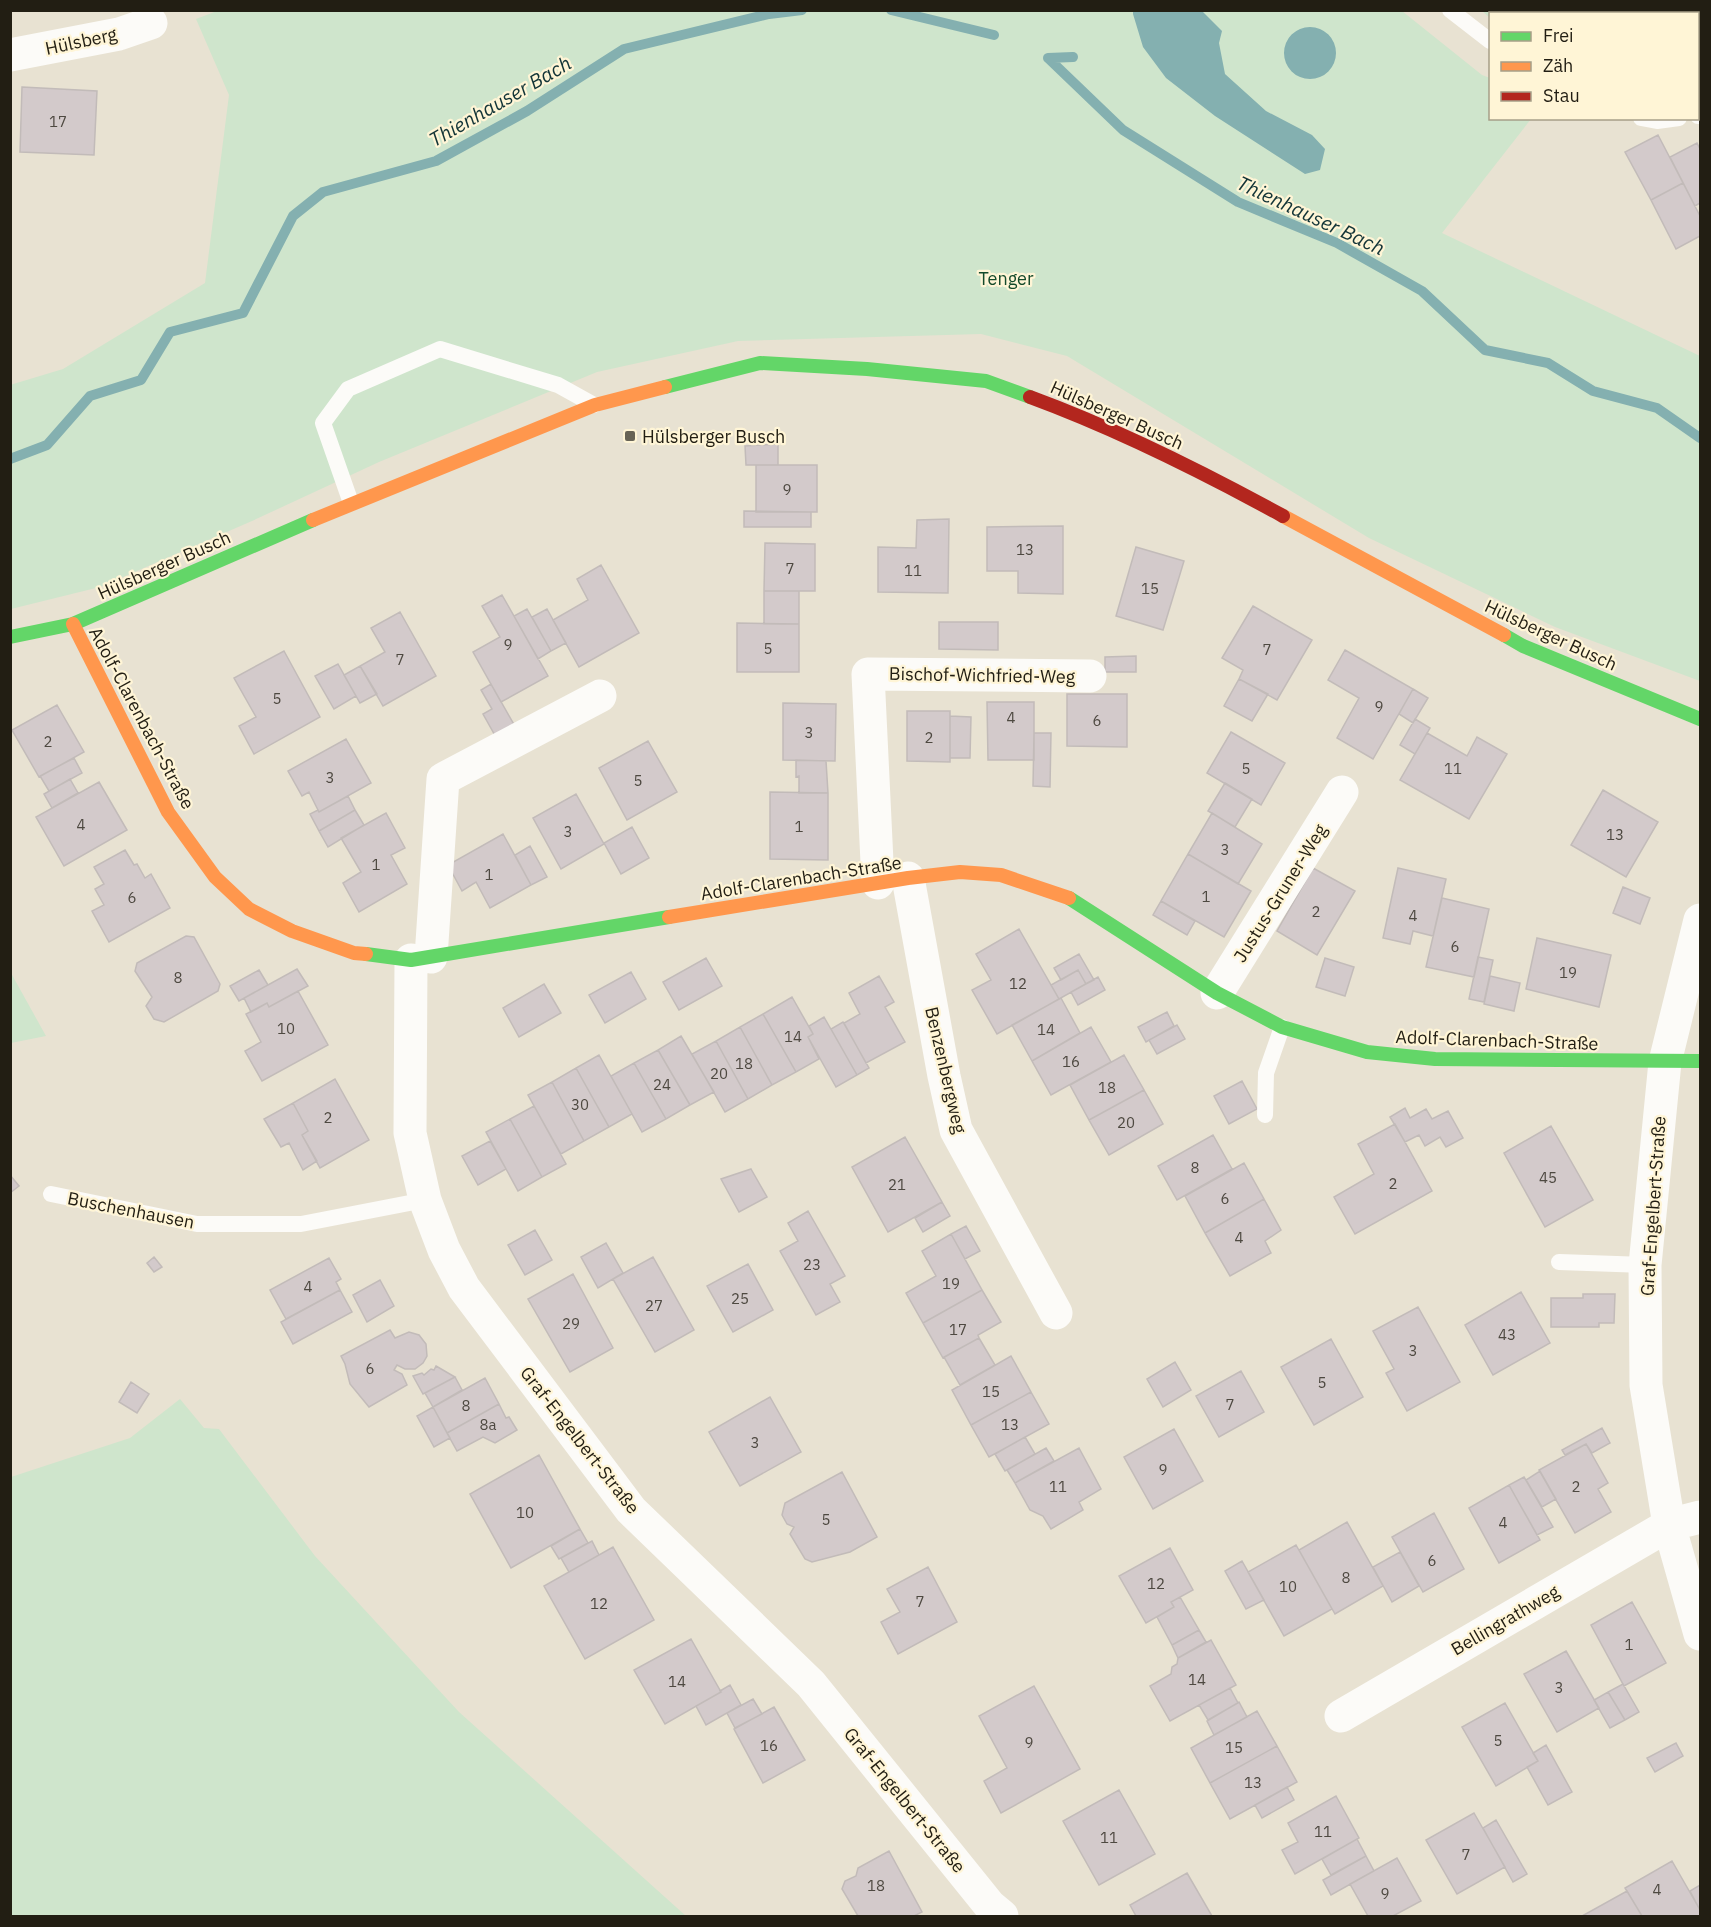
<svg xmlns="http://www.w3.org/2000/svg" width="1711" height="1927" font-family="'IBM Plex Sans',sans-serif">
<style>
.green{fill:#cfe5cc}
.water{fill:#84b0b0}
.lines{fill:none;stroke-linecap:round;stroke-linejoin:round}
.stream{stroke:#84b0b0;stroke-width:10}
.building{fill:#d3cacb;stroke:#c2bbb9;stroke-width:1.5}
.lane{stroke:#fcfbf8;stroke-width:16}
.street{stroke:#fcfbf8;stroke-width:33}
.fast{stroke:#63d668;stroke-width:14}
.slow{stroke:#ff974d;stroke-width:14}
.jam{stroke:#b3261e;stroke-width:14}
.poi-dot{fill:#676356;stroke:#fff5d6;stroke-width:2}
.labels{text-anchor:middle;dominant-baseline:central;stroke-width:4.5;stroke-linejoin:round;paint-order:stroke}
.number-label{font-size:15px;fill:#4e4941}
.street-label{font-size:18px;fill:#221e13;stroke:#fff5d6}
.park-label{font-size:18px;fill:#144a2b;stroke:#fff5d6}
.poi-label{font-size:18px;fill:#221e13;stroke:#fff5d6;text-anchor:start}
.water-label{font-size:20px;font-style:italic;fill:#123437;stroke:#fff5d6}
</style>
<rect width="100%" height="100%" fill="#e8e2d2"/>
<!-- green -->
<path class="green" d="M217,11H1402L1482,75L1490,78V118L1531,119L1442,233L1700,356V681L1555,627L1369,538L1067,356L981,334L738,341L597,372L379,462L252,521L100,587L11,609L10,385L63,369L205,283L229,95L196,19Z
M1482,11H1659L1655,14H1490V18Z
M11,973L46,1036L11,1043Z
M180,1399L204,1428L219,1429L315,1556L459,1712L686,1916H11V1477L130,1438Z"/>
<!-- water -->
<path class="water" d="M1133,11H1202L1222,31L1219,43L1225,74L1266,111L1312,135L1325,149L1320,170L1305,174L1215,116L1166,78L1143,47L1133,14Z
M1284 53a26 26 0 1 1 52 0a26 26 0 1 1-52 0Z"/>
<g class="lines">
<!-- stream -->
<path class="stream" d="M891,10L994,35
M1048,58L1123,130L1238,202L1337,243L1422,291L1485,350L1548,363L1593,391L1657,408L1700,438
M1048,58L1073,57
M10,459L47,445L90,396L141,380L170,332L243,313L293,216L323,192L436,161L527,111L624,49L769,14L802,10"/>
</g>
<!-- building -->
<path class="building" d="M1604,10H1620L1615,14H1607Z
M1675,10H1700V38L1698,35V14H1675Z
M22,87L97,91L94,155L20,152Z
M1658,135L1683,183L1651,200L1625,152Z
M1697,143L1700,149V203L1695,206L1670,157Z
M1683,183L1700,216V236L1676,249L1651,200Z
M778,444V465H746L745,446Z
M756,465H817V512H756Z
M744,511L811,512V527H744Z
M949,519L948,593L878,592V547L916,548L917,520Z
M1063,526V594L1018,593V571H987V527Z
M765,543L815,544V591H764Z
M1136,547L1184,561L1163,630L1116,616Z
M601,565L639,633L579,667L553,620L588,600L577,579Z
M764,591H799V624H764Z
M502,595L548,676L501,702L473,652L500,637L482,606Z
M1253,606L1312,640L1277,700L1239,679L1243,670L1222,658Z
M527,609L551,651L538,659L514,616Z
M547,609L566,643L551,651L532,617Z
M400,612L436,676L383,706L360,666L385,652L371,628Z
M939,622H998V650L939,649Z
M737,623L799,624V672H737Z
M1345,650L1413,689L1373,759L1337,738L1359,698L1328,680Z
M284,651L320,717L254,754L239,726L256,717L234,678Z
M1136,656V672H1105V657Z
M338,664L356,696L334,709L315,676Z
M360,666L377,694L360,703L344,675Z
M1239,679L1268,694L1252,721L1224,706Z
M491,684L516,728L497,739L483,714L492,709L481,690Z
M1413,689L1428,698L1413,723L1399,714Z
M1067,694H1127V747L1067,746Z
M987,702H1034V760H988Z
M783,703L836,704L835,761L783,760Z
M57,705L84,752L39,777L12,730Z
M907,711H950V762L907,761Z
M950,716L971,717L970,758H950Z
M1415,719L1430,728L1415,754L1400,745Z
M1231,732L1285,763L1261,805L1207,773Z
M1034,733H1051L1050,787L1033,786Z
M1427,733L1467,756L1477,737L1507,754L1469,819L1400,780Z
M346,739L371,783L319,812L309,792L302,796L288,771Z
M648,741L677,792L627,820L599,768Z
M74,758L82,773L49,791L40,776Z
M796,760L826,761L828,793H799V776L796,777Z
M70,779L78,793L52,808L44,794Z
M99,782L127,830L64,866L36,817Z
M1225,783L1252,799L1235,827L1208,811Z
M1603,790L1658,822L1626,877L1571,845Z
M770,792L828,793V860L770,859Z
M576,794L604,844L561,869L533,818Z
M348,796L355,810L319,831L310,814L318,810L319,812Z
M355,810L364,825L328,847L319,831Z
M386,813L405,848L391,855L407,884L359,912L343,883L361,872L341,838Z
M1212,813L1262,844L1238,884L1188,854Z
M632,827L649,858L621,874L604,843Z
M503,834L531,885L490,908L476,882L462,891L448,865Z
M530,846L547,877L531,885L515,855Z
M125,850L134,865L137,864L145,878L151,874L170,908L109,942L92,911L104,905L95,889L104,884L94,867Z
M1188,854L1251,891L1224,937L1161,901Z
M1313,868L1355,891L1317,955L1277,931Z
M1398,868L1446,879L1433,936L1413,931L1410,944L1383,938Z
M1623,887L1650,898L1640,924L1613,913Z
M1442,898L1489,909L1474,977L1426,967Z
M1161,901L1195,921L1187,935L1153,915Z
M1019,929L1059,999L997,1034L972,990L991,980L976,954Z
M186,936L194,937L220,984L218,991L164,1022L154,1019L146,1006L152,997L135,971L137,963Z
M1537,938L1611,955L1599,1007L1526,989Z
M1079,954L1094,980L1086,984L1078,970L1061,980L1054,968Z
M1478,957L1493,960L1484,1002L1469,999Z
M706,958L722,986L679,1010L663,982Z
M1325,958L1354,967L1345,996L1316,987Z
M297,969L308,986L269,1007L267,1003L251,1012L244,998Z
M259,970L268,985L239,1001L230,986Z
M1078,970L1086,984L1059,999L1051,985Z
M631,972L646,999L605,1023L589,995Z
M879,976L894,1002L885,1007L905,1042L866,1063L844,1023L860,1014L849,993Z
M1490,976L1520,983L1514,1011L1484,1004Z
M1098,977L1105,990L1078,1005L1071,992Z
M544,984L561,1013L519,1037L503,1008Z
M298,991L328,1045L262,1081L245,1051L261,1042L246,1014L267,1003L269,1007Z
M792,997L813,1034L808,1037L819,1059L796,1072L763,1014Z
M1061,998L1080,1033L1032,1061L1012,1025Z
M1167,1012L1174,1026L1146,1042L1138,1027Z
M763,1014L796,1072L772,1085L740,1027Z
M824,1017L857,1075L836,1087L808,1037L813,1034L809,1026Z
M843,1022L869,1068L857,1075L831,1029Z
M1177,1025L1185,1039L1157,1054L1149,1040Z
M740,1027L772,1085L748,1099L716,1041Z
M1091,1027L1111,1062L1051,1095L1032,1061Z
M681,1036L714,1092L690,1105L658,1050Z
M716,1041L748,1099L725,1112L692,1054Z
M658,1050L690,1105L666,1119L634,1063Z
M599,1055L632,1114L609,1127L576,1068Z
M1124,1055L1144,1090L1089,1120L1070,1085Z
M634,1063L666,1119L642,1132L611,1076Z
M576,1068L609,1127L584,1141L552,1082Z
M335,1079L369,1140L320,1168L302,1135L308,1131L293,1103Z
M1242,1081L1257,1109L1229,1124L1214,1096Z
M552,1082L584,1141L561,1154L528,1095Z
M1144,1090L1163,1124L1109,1155L1089,1120Z
M293,1103L308,1131L302,1135L317,1161L303,1170L289,1143L281,1147L264,1119Z
M534,1106L566,1164L542,1177L510,1119Z
M1405,1108L1410,1118L1426,1109L1432,1119L1448,1111L1463,1138L1446,1147L1440,1137L1425,1146L1419,1135L1405,1142L1390,1117Z
M510,1119L542,1177L518,1191L486,1132Z
M1395,1124L1432,1191L1355,1234L1334,1197L1374,1174L1358,1144Z
M1551,1126L1593,1200L1545,1227L1504,1153Z
M1213,1135L1232,1169L1177,1200L1158,1166Z
M905,1137L942,1202L888,1232L852,1167Z
M490,1141L506,1169L478,1185L462,1156Z
M1244,1163L1264,1199L1205,1233L1185,1196Z
M751,1169L767,1197L739,1212L721,1179Z
M10,1175L19,1186L10,1193Z
M1264,1199L1281,1230L1265,1241L1271,1253L1230,1276L1205,1233Z
M942,1202L950,1216L923,1232L915,1218Z
M808,1211L845,1276L830,1284L840,1302L816,1315L780,1251L798,1241L788,1223Z
M966,1226L980,1251L965,1259L951,1234Z
M535,1230L552,1260L525,1275L508,1245Z
M951,1234L982,1290L923,1323L906,1293L936,1276L922,1251Z
M606,1243L623,1273L598,1288L581,1257Z
M154,1257L162,1267L154,1272L147,1263Z
M653,1257L694,1330L655,1352L613,1279Z
M329,1258L341,1279L336,1282L340,1290L286,1319L270,1290Z
M748,1264L773,1310L733,1332L707,1286Z
M573,1274L613,1348L570,1372L528,1299Z
M380,1280L394,1306L367,1322L353,1295Z
M340,1290L352,1312L293,1344L281,1322Z
M982,1290L1001,1322L978,1335L979,1338L943,1358L923,1323Z
M1521,1292L1550,1343L1493,1375L1465,1325Z
M1583,1294H1615L1614,1323H1599V1327H1551V1298H1583Z
M1418,1307L1460,1382L1407,1411L1386,1373L1394,1369L1373,1331Z
M390,1330L395,1338L409,1332L419,1335L426,1344L427,1356L423,1363L415,1369H405L397,1365L394,1370L402,1374L407,1385L369,1407L350,1384L345,1364L341,1356Z
M979,1338L995,1365L960,1385L944,1357Z
M1331,1339L1363,1397L1314,1425L1281,1367Z
M1011,1356L1031,1392L971,1425L952,1390Z
M1175,1362L1191,1390L1163,1407L1147,1379Z
M436,1366L455,1377L423,1394L413,1376L422,1373L424,1375L431,1369L434,1370Z
M1241,1371L1264,1412L1219,1437L1196,1396Z
M455,1377L462,1390L433,1407L425,1393Z
M485,1378L499,1404L447,1433L433,1407Z
M131,1382L149,1394L137,1413L119,1402Z
M1031,1392L1049,1424L989,1457L971,1425Z
M770,1397L801,1452L740,1486L709,1432Z
M499,1404L506,1418L509,1417L517,1430L495,1443L483,1437L457,1451L447,1433Z
M433,1407L450,1438L434,1447L417,1416Z
M1602,1428L1610,1443L1592,1453L1586,1444L1565,1455L1562,1450Z
M1174,1429L1203,1481L1153,1509L1124,1457Z
M1025,1437L1035,1454L1005,1471L995,1454Z
M1586,1444L1608,1483L1598,1489L1611,1512L1575,1533L1539,1470Z
M1046,1448L1054,1461L1015,1483L1007,1470Z
M1079,1448L1101,1489L1079,1502L1083,1510L1051,1529L1043,1516L1030,1510L1015,1483Z
M539,1455L580,1529L511,1568L470,1494Z
M1540,1471L1556,1499L1542,1507L1526,1480Z
M842,1472L877,1537L850,1552L812,1562L805,1559L790,1534L794,1527L787,1524L782,1515L785,1503Z
M1524,1477L1553,1527L1537,1535L1509,1485Z
M1509,1485L1540,1540L1499,1563L1469,1508Z
M1434,1513L1464,1569L1423,1592L1392,1537Z
M1347,1522L1383,1586L1335,1614L1299,1550Z
M580,1529L588,1543L559,1559L551,1546Z
M592,1541L599,1555L569,1572L561,1558Z
M1296,1545L1332,1609L1284,1636L1248,1572Z
M613,1547L654,1620L585,1659L544,1586Z
M1170,1548L1193,1590L1171,1602L1174,1607L1146,1623L1119,1576Z
M1400,1552L1419,1586L1392,1602L1373,1567Z
M1242,1561L1264,1600L1246,1609L1225,1571Z
M928,1567L957,1622L898,1654L881,1622L900,1612L887,1589Z
M1180,1597L1199,1630L1172,1645L1157,1617L1174,1607L1171,1602Z
M1632,1602L1666,1663L1624,1686L1591,1625Z
M1199,1630L1206,1642L1178,1658L1172,1645Z
M691,1639L721,1692L665,1724L634,1670Z
M1211,1640L1236,1685L1170,1721L1150,1686L1171,1674L1172,1667L1177,1664L1178,1658Z
M1566,1651L1599,1708L1557,1732L1524,1674Z
M1623,1684L1639,1712L1625,1720L1608,1692Z
M730,1685L741,1705L706,1725L696,1706L721,1692L720,1691Z
M1034,1686L1080,1769L1001,1813L984,1781L1007,1768L979,1716Z
M1230,1688L1238,1703L1208,1720L1199,1705Z
M1608,1692L1625,1720L1610,1728L1594,1700Z
M753,1699L762,1714L735,1728L727,1713Z
M1239,1702L1247,1717L1214,1735L1207,1721Z
M1505,1703L1538,1761L1496,1786L1462,1727Z
M774,1707L805,1760L763,1783L734,1729Z
M1257,1711L1277,1746L1210,1783L1191,1748Z
M1676,1743L1683,1756L1655,1772L1647,1758Z
M1546,1745L1572,1792L1548,1805L1527,1767L1538,1761L1533,1753Z
M1277,1746L1297,1782L1230,1819L1210,1783Z
M1287,1787L1294,1800L1262,1818L1255,1805Z
M1119,1790L1155,1854L1099,1885L1063,1821Z
M1336,1796L1359,1838L1295,1874L1282,1850L1298,1842L1288,1823Z
M1474,1813L1505,1867L1457,1894L1426,1840Z
M1496,1820L1527,1874L1513,1882L1483,1828Z
M1357,1839L1366,1856L1331,1875L1322,1859Z
M889,1851L922,1912L914,1916H858L842,1889L845,1881L856,1876L858,1868Z
M1366,1856L1374,1871L1331,1895L1323,1880Z
M1397,1858L1421,1901L1393,1916H1368L1350,1884Z
M1672,1861L1700,1910V1916H1642L1625,1888Z
M1187,1873L1212,1916H1136L1130,1905Z
M1700,1885V1910L1690,1891Z
M1627,1891L1642,1916H1582Z"/>
<g class="lines">
<!-- lane -->
<path class="lane" d="M1450,10L1490,41
M1698,116H1700
M1641,118L1657,121L1679,118
M351,503L323,423L348,389L440,349L558,385L594,405
M1265,1115L1266,1073L1282,1027
M51,1194L197,1224H301L425,1200
M1559,1262L1645,1265"/>
<!-- street -->
<path class="street" d="M10,55L119,34L151,23
M908,878L944,1076L956,1130L1056,1313
M878,883L868,674L1090,676
M1700,920L1665,1062L1645,1265L1646,1385L1669,1525L1700,1634
M431,957L443,779L600,696
M411,960L410,1133L425,1200L444,1250L464,1288L631,1510L811,1684L990,1906L1002,1916
M1217,993L1342,792
M1341,1716L1669,1525L1700,1517"/>
<!-- fast -->
<path class="fast" d="M665,387L760,363L867,369L986,381L1030,397
M1504,635L1523,646L1700,719
M10,637L73,624L313,520
M1069,898L1217,993L1282,1027L1367,1052L1435,1059L1700,1061
M366,954L411,960L669,917"/>
<!-- slow -->
<path class="slow" d="M1283,516L1504,635
M313,520L595,405L665,387
M73,624L168,812L215,877L249,909L292,931L354,953L366,954
M669,917L908,878L960,872L1001,875L1069,898"/>
<!-- jam -->
<path class="jam" d="M1030,397C1117,429 1201,471 1283,516"/>
</g>
<!-- markers -->
<rect class="poi-dot" x="624" y="430" width="12" height="12" rx="3"/>
<g class="labels">
<!-- number labels -->
<g class="number-label">
<text x="58" y="121">17</text>
<text x="787" y="489">9</text>
<text x="1025" y="549">13</text>
<text x="790" y="568">7</text>
<text x="913" y="570">11</text>
<text x="1150" y="588">15</text>
<text x="508" y="644">9</text>
<text x="768" y="648">5</text>
<text x="1267" y="649">7</text>
<text x="400" y="659">7</text>
<text x="277" y="698">5</text>
<text x="1379" y="706">9</text>
<text x="1011" y="717">4</text>
<text x="1097" y="720">6</text>
<text x="809" y="732">3</text>
<text x="929" y="737">2</text>
<text x="48" y="741">2</text>
<text x="1246" y="768">5</text>
<text x="1453" y="768">11</text>
<text x="330" y="777">3</text>
<text x="638" y="780">5</text>
<text x="81" y="824">4</text>
<text x="799" y="826">1</text>
<text x="568" y="831">3</text>
<text x="1615" y="834">13</text>
<text x="1225" y="849">3</text>
<text x="376" y="864">1</text>
<text x="489" y="874">1</text>
<text x="1206" y="896">1</text>
<text x="132" y="897">6</text>
<text x="1316" y="911">2</text>
<text x="1413" y="915">4</text>
<text x="1455" y="946">6</text>
<text x="1568" y="972">19</text>
<text x="178" y="977">8</text>
<text x="1018" y="983">12</text>
<text x="286" y="1028">10</text>
<text x="1046" y="1029">14</text>
<text x="793" y="1036">14</text>
<text x="1071" y="1061">16</text>
<text x="744" y="1063">18</text>
<text x="719" y="1073">20</text>
<text x="662" y="1084">24</text>
<text x="1107" y="1087">18</text>
<text x="580" y="1104">30</text>
<text x="328" y="1117">2</text>
<text x="1126" y="1122">20</text>
<text x="1195" y="1167">8</text>
<text x="1548" y="1177">45</text>
<text x="1393" y="1183">2</text>
<text x="897" y="1184">21</text>
<text x="1225" y="1198">6</text>
<text x="1239" y="1237">4</text>
<text x="812" y="1264">23</text>
<text x="951" y="1283">19</text>
<text x="308" y="1286">4</text>
<text x="740" y="1298">25</text>
<text x="654" y="1305">27</text>
<text x="571" y="1323">29</text>
<text x="958" y="1329">17</text>
<text x="1507" y="1334">43</text>
<text x="1413" y="1350">3</text>
<text x="370" y="1368">6</text>
<text x="1322" y="1382">5</text>
<text x="991" y="1391">15</text>
<text x="1230" y="1404">7</text>
<text x="466" y="1405">8</text>
<text x="488" y="1424">8a</text>
<text x="1010" y="1424">13</text>
<text x="755" y="1442">3</text>
<text x="1163" y="1469">9</text>
<text x="1058" y="1486">11</text>
<text x="1576" y="1486">2</text>
<text x="525" y="1512">10</text>
<text x="826" y="1519">5</text>
<text x="1503" y="1522">4</text>
<text x="1432" y="1560">6</text>
<text x="1346" y="1577">8</text>
<text x="1156" y="1583">12</text>
<text x="1288" y="1586">10</text>
<text x="920" y="1601">7</text>
<text x="599" y="1603">12</text>
<text x="1629" y="1644">1</text>
<text x="1197" y="1679">14</text>
<text x="677" y="1681">14</text>
<text x="1559" y="1687">3</text>
<text x="1498" y="1740">5</text>
<text x="1029" y="1742">9</text>
<text x="769" y="1745">16</text>
<text x="1234" y="1747">15</text>
<text x="1253" y="1782">13</text>
<text x="1323" y="1831">11</text>
<text x="1109" y="1837">11</text>
<text x="1466" y="1854">7</text>
<text x="876" y="1885">18</text>
<text x="1657" y="1889">4</text>
<text x="1385" y="1893">9</text>
</g>
<!-- street labels -->
<g class="street-label">
<text transform="translate(81 41) rotate(-12)">Hülsberg</text>
<text transform="translate(1117 415) rotate(24)">Hülsberger Busch</text>
<text transform="translate(164 565) rotate(-24)">Hülsberger Busch</text>
<text transform="translate(1551 635) rotate(25)">Hülsberger Busch</text>
<text transform="translate(982 675) rotate(1)">Bischof-Wichfried-Weg</text>
<text transform="translate(142 718) rotate(62)">Adolf-Clarenbach-Straße</text>
<text transform="translate(801 878) rotate(-9)">Adolf-Clarenbach-Straße</text>
<text transform="translate(1280 893) rotate(-58)">Justus-Gruner-Weg</text>
<text transform="translate(1497 1040) rotate(2)">Adolf-Clarenbach-Straße</text>
<text transform="translate(946 1070) rotate(77)">Benzenbergweg</text>
<text transform="translate(1653 1206) rotate(-86)">Graf-Engelbert-Straße</text>
<text transform="translate(131 1210) rotate(11)">Buschenhausen</text>
<text transform="translate(580 1440) rotate(52)">Graf-Engelbert-Straße</text>
<text transform="translate(1505 1620) rotate(-30)">Bellingrathweg</text>
<text transform="translate(905 1800) rotate(51)">Graf-Engelbert-Straße</text>
</g>
<!-- park labels -->
<g class="park-label">
<text x="1006" y="278">Tenger</text>
</g>
<!-- poi labels -->
<g class="poi-label">
<text x="642" y="436">Hülsberger Busch</text>
</g>
<!-- water labels -->
<g class="water-label">
<text transform="translate(500 101) rotate(-30)">Thienhauser Bach</text>
<text transform="translate(1311 215) rotate(25)">Thienhauser Bach</text>
</g>
</g>
<!-- border -->
<rect width="1711" height="1927" fill="none" stroke="#221e13" stroke-width="24"/>
<!-- legend -->
<rect x="1489" y="12" width="210" height="108" fill="#fff5d6" stroke="#a79f88" stroke-width="1.5"/>
<rect x="1501" y="32" width="30" height="9" fill="#63d668" stroke="#a79f88" stroke-width="1.5"/>
<text x="1543" y="42" font-size="18" fill="#221e13">Frei</text>
<rect x="1501" y="62" width="30" height="9" fill="#ff974d" stroke="#a79f88" stroke-width="1.5"/>
<text x="1543" y="72" font-size="18" fill="#221e13">Zäh</text>
<rect x="1501" y="92" width="30" height="9" fill="#b3261e" stroke="#a79f88" stroke-width="1.5"/>
<text x="1543" y="102" font-size="18" fill="#221e13">Stau</text>
</svg>
